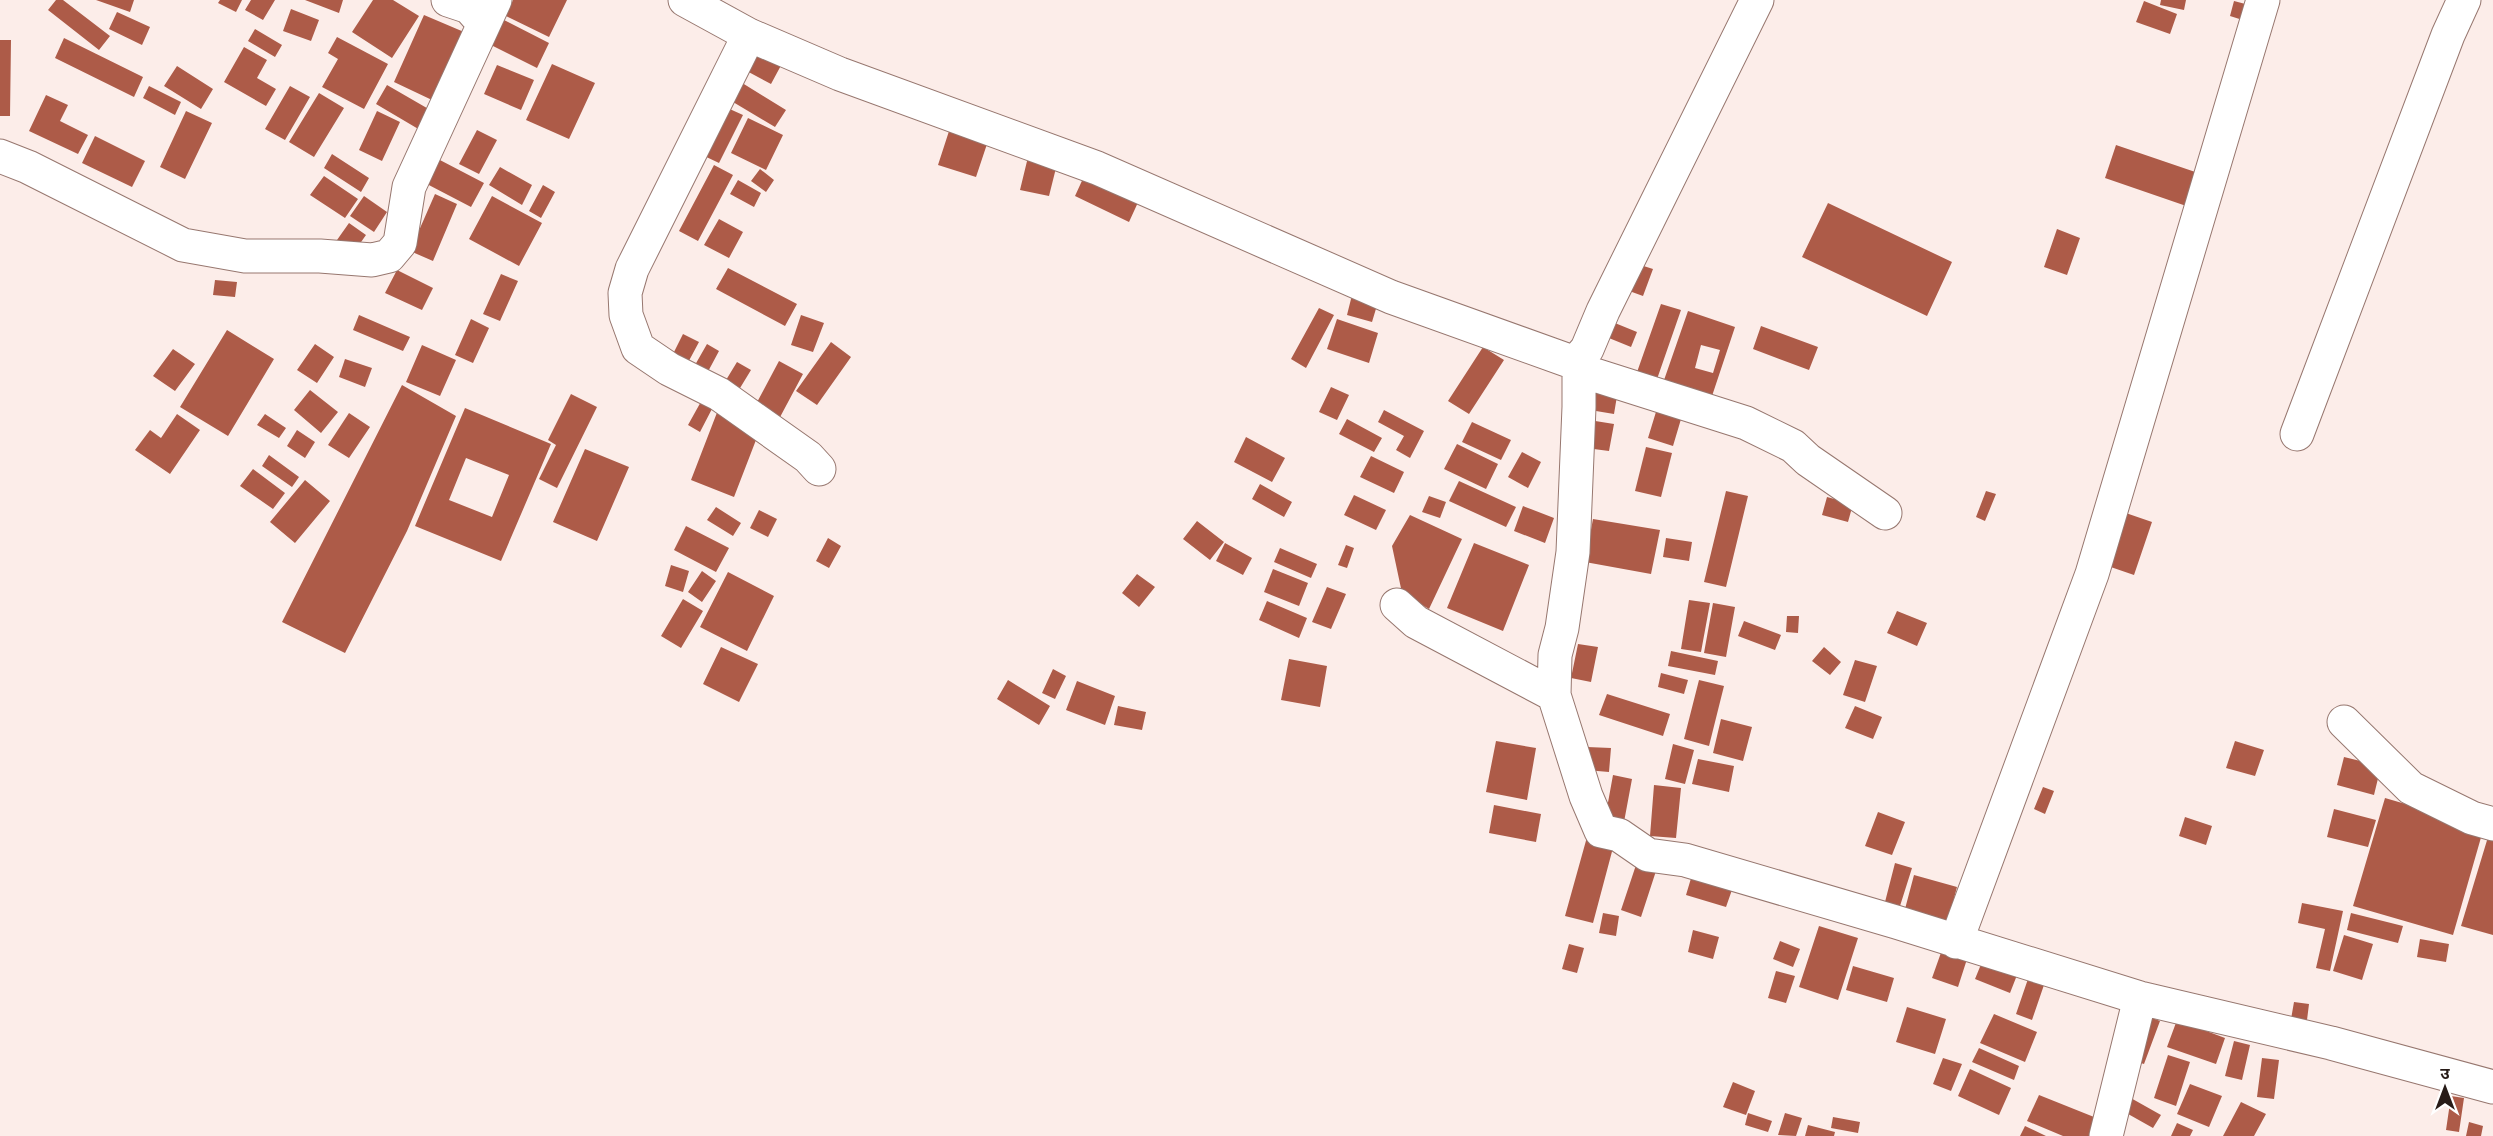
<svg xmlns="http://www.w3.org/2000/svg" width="2493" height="1136" font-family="'Space Grotesk','Noto Sans Devanagari',sans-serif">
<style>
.building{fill:#ad5b48;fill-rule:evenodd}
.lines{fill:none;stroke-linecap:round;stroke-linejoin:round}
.street-casing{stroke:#97776f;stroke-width:35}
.street{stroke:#fff;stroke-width:33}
</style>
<rect width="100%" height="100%" fill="#fcede9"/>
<!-- building -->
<path class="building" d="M56,0H63L110,36L99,50L48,10Z
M96,0H134L130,12Z
M220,0H242L236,12L218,3Z
M251,0H275L263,20L245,10Z
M305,0H343L339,13Z
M373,0H393L419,16L392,58L352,32Z
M513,0H567L549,37L506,16Z
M2161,0H2186L2184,10L2160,5Z
M2144,1L2177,14L2170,34L2136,22Z
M2234,1L2253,6L2249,22L2230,16Z
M291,9L319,20L311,41L283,31Z
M117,12L150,27L142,45L109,29Z
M424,15L464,32L432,100L394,82Z
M504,20L549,43L537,68L491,45Z
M255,29L282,45L275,57L248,41Z
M337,37L388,64L364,109L322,87L338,59L328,53Z
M64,38L143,77L134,97L55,58Z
M0,40H11L10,116H0Z
M756,43L785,58L771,84L743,69Z
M244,47L267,60L257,78L276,89L266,106L224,82Z
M552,64L595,83L569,139L526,120Z
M497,65L534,80L521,110L484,94Z
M177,66L213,89L201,109L164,86Z
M739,81L786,110L775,127L728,99Z
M387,85L432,111L420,130L376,104Z
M149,86L181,102L175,115L143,98Z
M290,86L310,97L285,140L265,129Z
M319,93L344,108L314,157L289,142Z
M46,95L68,105L60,121L88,135L78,154L29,131Z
M723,106L743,115L719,163L698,153Z
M186,111L212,123L185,179L160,167Z
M377,111L400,122L382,161L359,150Z
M748,118L783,135L766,170L731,153Z
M950,128L988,141L976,177L938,165Z
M477,130L497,140L479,174L459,164Z
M95,136L145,161L132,187L82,163Z
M2116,145L2207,176L2195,209L2105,178Z
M332,154L369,178L361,192L324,168Z
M1028,157L1057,164L1049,196L1020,190Z
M438,159L484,183L471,207L425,183Z
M714,165L733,175L698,241L679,231Z
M500,167L532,185L522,205L489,185Z
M760,169L774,180L766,192L751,181Z
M1086,172L1140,198L1129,222L1075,196Z
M324,176L358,199L345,218L310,195Z
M738,180L761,193L754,207L730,194Z
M543,185L555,192L541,218L529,211Z
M435,194L457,204L433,261L410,251Z
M364,196L387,212L374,232L350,216Z
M492,196L542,223L519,266L469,239Z
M1828,203L1952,262L1927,316L1802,257Z
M719,219L743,232L729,258L704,245Z
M349,223L366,235L354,252L337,240Z
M2057,229L2080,238L2067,275L2044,267Z
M1631,262L1653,269L1643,296L1621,288Z
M728,268L797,304L785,326L716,289Z
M397,270L433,288L422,310L385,293Z
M501,274L518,281L500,321L483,314Z
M215,280L237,282L235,297L213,295Z
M1352,295L1378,302L1372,322L1347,315Z
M1661,304L1681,310L1656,382L1636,375Z
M1319,308L1334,315L1306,368L1291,359Z
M1688,311L1735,327L1711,399L1663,383ZM1701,345L1720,350L1713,373L1695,368Z
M359,315L410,337L403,351L353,330Z
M801,315L824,323L813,352L791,345Z
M471,319L489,328L473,363L455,355Z
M1337,319L1378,333L1369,363L1327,349Z
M1610,321L1637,332L1631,347L1604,336Z
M1761,326L1818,347L1809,370L1753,349Z
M227,330L274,359L228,436L180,407Z
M683,334L699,342L684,370L669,362Z
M831,342L851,357L817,405L796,391Z
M315,344L334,357L317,383L297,370Z
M707,344L719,351L704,379L691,372Z
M422,345L456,360L440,396L406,382Z
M1483,347L1504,360L1469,414L1448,401Z
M173,349L195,364L175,391L153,376Z
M345,359L372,368L365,387L339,377Z
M779,361L803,374L779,419L755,406Z
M737,362L751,370L737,393L723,385Z
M402,385L456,416L407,531L345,653L282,622Z
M1588,385L1618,390L1614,414L1584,409Z
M1331,387L1349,395L1337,420L1319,412Z
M310,390L338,412L321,433L294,410Z
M571,394L597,407L557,488L539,479L556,445L548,440Z
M703,398L714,405L700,432L688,425Z
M1659,402L1684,409L1673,446L1648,438Z
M465,408L551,444L501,561L415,526ZM466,458L509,475L492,517L449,500Z
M718,410L761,427L734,497L691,480Z
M1384,410L1424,431L1410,458L1396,450L1404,436L1378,422Z
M349,413L370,427L349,458L328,445Z
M177,414L200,430L170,474L135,450L150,430L161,438Z
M265,414L286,428L279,438L257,425Z
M1347,419L1382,438L1374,452L1339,434Z
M1589,420L1614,424L1609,451L1586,448Z
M1472,422L1511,440L1501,460L1462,442Z
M297,430L315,442L305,458L287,446Z
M1246,437L1285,458L1272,482L1234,462Z
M1457,444L1498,464L1486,489L1444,469Z
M1646,447L1672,453L1661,497L1635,491Z
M585,449L629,467L597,541L553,522Z
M1522,452L1541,462L1528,488L1508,477Z
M269,455L299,477L292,487L262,466Z
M1371,456L1404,472L1394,493L1360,477Z
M253,469L285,493L273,509L240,486Z
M305,480L330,501L295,543L270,522Z
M1459,481L1516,507L1506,527L1449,501Z
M1260,484L1292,502L1284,517L1252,499Z
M1726,491L1748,496L1726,587L1704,582Z
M1986,491L1996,494L1985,521L1976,517Z
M1354,495L1386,510L1376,530L1344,515Z
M1429,496L1446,502L1440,518L1422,512Z
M1827,497L1853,504L1848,522L1822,515Z
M1523,506L1554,518L1545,543L1514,531Z
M716,507L741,523L733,536L707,520Z
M759,510L777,519L768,537L750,528Z
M2120,511L2152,522L2134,575L2102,564Z
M1410,515L1462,539L1429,609L1402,593L1392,546Z
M1593,519L1660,530L1651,574L1585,562Z
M1197,521L1224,542L1210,560L1183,539Z
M686,526L729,548L716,572L674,550Z
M828,538L841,546L829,568L816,561Z
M1666,538L1692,542L1689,561L1663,557Z
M1225,543L1252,558L1243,575L1216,561Z
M1474,543L1529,565L1503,631L1447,608Z
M1346,545L1354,548L1347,568L1338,565Z
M1280,548L1317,564L1311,578L1274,562Z
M671,565L689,571L683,592L665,586Z
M1273,569L1308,583L1299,606L1264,592Z
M702,571L716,581L702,602L688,592Z
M728,572L774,596L747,651L700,627Z
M1137,574L1155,587L1139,607L1122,593Z
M1327,587L1346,594L1331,629L1312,622Z
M683,599L703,611L681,648L661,636Z
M1689,600L1710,603L1701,652L1681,649Z
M1267,601L1307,618L1299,638L1259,620Z
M1713,603L1735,607L1726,657L1704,653Z
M1897,611L1927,623L1917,646L1887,633Z
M1787,616H1799L1798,633L1786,632Z
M1744,621L1781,635L1775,650L1738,636Z
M1578,644L1598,647L1591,682L1571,678Z
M721,647L758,664L739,702L703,684Z
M1824,647L1841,662L1830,675L1812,661Z
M1671,651L1718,661L1715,675L1668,666Z
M1289,659L1327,666L1320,707L1281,700Z
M1855,660L1877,666L1865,702L1843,695Z
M1053,669L1066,676L1055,699L1042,693Z
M1661,673L1688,680L1684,694L1658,687Z
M1008,680L1050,706L1039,725L997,699Z
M1699,680L1724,686L1709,746L1684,739Z
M1077,681L1115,696L1105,725L1066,710Z
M1607,694L1670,714L1663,736L1599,715Z
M1118,706L1146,712L1142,730L1114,725Z
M1855,706L1882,717L1873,739L1845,728Z
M1721,719L1752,727L1743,761L1713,753Z
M1496,741L1536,748L1527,800L1486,792Z
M2235,741L2264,750L2255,776L2226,768Z
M1673,744L1694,750L1685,784L1665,779Z
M1587,747L1611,748L1609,772L1586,770Z
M2344,757L2381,766L2374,795L2337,785Z
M1698,759L1734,766L1729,792L1692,784Z
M1613,775L1632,779L1624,822L1605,819Z
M1654,785L1681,788L1676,838L1650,836Z
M2043,787L2054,791L2045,814L2034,809Z
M2385,798L2484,827L2453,935L2353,906Z
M1494,805L1541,814L1536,842L1489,833Z
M2334,809L2376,820L2368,847L2327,837Z
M1878,812L1905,822L1892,855L1865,846Z
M2185,817L2212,826L2206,845L2179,836Z
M1587,837L1614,844L1593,923L1565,916Z
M2488,837L2493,838V935L2461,926Z
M1895,863L1912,868L1900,906L1885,902Z
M1636,865L1656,871L1641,917L1621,910Z
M1692,875L1733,887L1726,907L1686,895Z
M1914,875L1957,887L1948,921L1905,909Z
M2302,903L2343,911L2330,971L2316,968L2325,929L2298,923Z
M1603,913L1619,916L1616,936L1599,933Z
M2351,913L2403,926L2398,943L2347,930Z
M1819,926L1858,938L1838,1000L1799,987Z
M1693,930L1719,937L1713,959L1688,952Z
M2344,935L2373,944L2362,980L2333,971Z
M2420,939L2449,944L2446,962L2417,957Z
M1780,941L1800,949L1793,967L1773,959Z
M1569,944L1584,948L1577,973L1562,969Z
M1943,947L1968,956L1958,987L1932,978Z
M1984,957L2019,970L2010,993L1975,979Z
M1853,966L1894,978L1887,1002L1846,990Z
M1776,971L1795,976L1786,1003L1768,998Z
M2029,976L2045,982L2032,1020L2016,1014Z
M2294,1002L2309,1004L2306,1028L2290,1025Z
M1907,1007L1946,1019L1935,1054L1896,1042Z
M1994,1014L2037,1032L2025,1062L1980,1043Z
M2147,1016L2160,1021L2144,1064L2131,1060Z
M2177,1020L2225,1038L2216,1064L2167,1047Z
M2234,1041L2250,1045L2242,1080L2225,1076Z
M1979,1048L2019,1066L2014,1080L1972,1062Z
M2168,1055L2190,1062L2176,1106L2154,1098Z
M1943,1058L1962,1064L1951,1091L1933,1084Z
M2262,1058L2279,1060L2274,1099L2257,1097Z
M1970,1069L2011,1088L1999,1115L1958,1096Z
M1733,1082L1755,1091L1746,1115L1723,1107Z
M2190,1084L2222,1096L2209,1127L2177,1114Z
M2039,1095L2104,1121L2098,1136H2063L2027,1121Z
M2451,1096L2464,1098L2459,1132L2446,1130Z
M2129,1097L2161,1115L2153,1128L2121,1110Z
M2241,1102L2266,1114L2254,1136H2223Z
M1748,1113L1772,1121L1768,1132L1745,1125Z
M1785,1113L1802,1118L1796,1136L1778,1135Z
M1833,1117L1860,1122L1858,1133L1831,1128Z
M2469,1122L2483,1126L2481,1136H2466Z
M2177,1123L2193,1130L2190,1136H2171Z
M1808,1125L1835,1132L1834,1136H1805Z
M2025,1126L2046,1136H2020Z"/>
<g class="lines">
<!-- street casing -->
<g class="street-casing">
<path id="street" d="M448,0L469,7L483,23
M685,0L749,35L840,74L1097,168L1391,297L1575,363
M1757,0L1603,311L1587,349L1575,363L1579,370V407L1573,552L1562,628L1555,655L1554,695L1586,796L1601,831L1619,835L1648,855L1685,860L1896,922L2140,998L2331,1043L2493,1087
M749,35L632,269L625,293L626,315L638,348L669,369L719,394L808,457L819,469
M0,156L28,167L183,245L245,256H320L372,260L389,256L400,243L409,187L495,0
M1579,370L1746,423L1793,446L1808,460L1885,513
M2297,434L2448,35L2464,0
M1397,605L1416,622L1554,695
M2344,722L2411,788L2472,818L2493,824
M1956,942L2092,574L2263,0
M2106,1136L2140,998"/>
</g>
<!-- street -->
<use href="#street" class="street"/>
</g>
<!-- north arrow -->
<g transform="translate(2445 1088)" stroke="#ffffff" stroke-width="4.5" paint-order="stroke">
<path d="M0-4.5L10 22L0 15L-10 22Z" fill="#281c18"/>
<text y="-9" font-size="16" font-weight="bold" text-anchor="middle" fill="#281c18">उ</text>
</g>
</svg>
